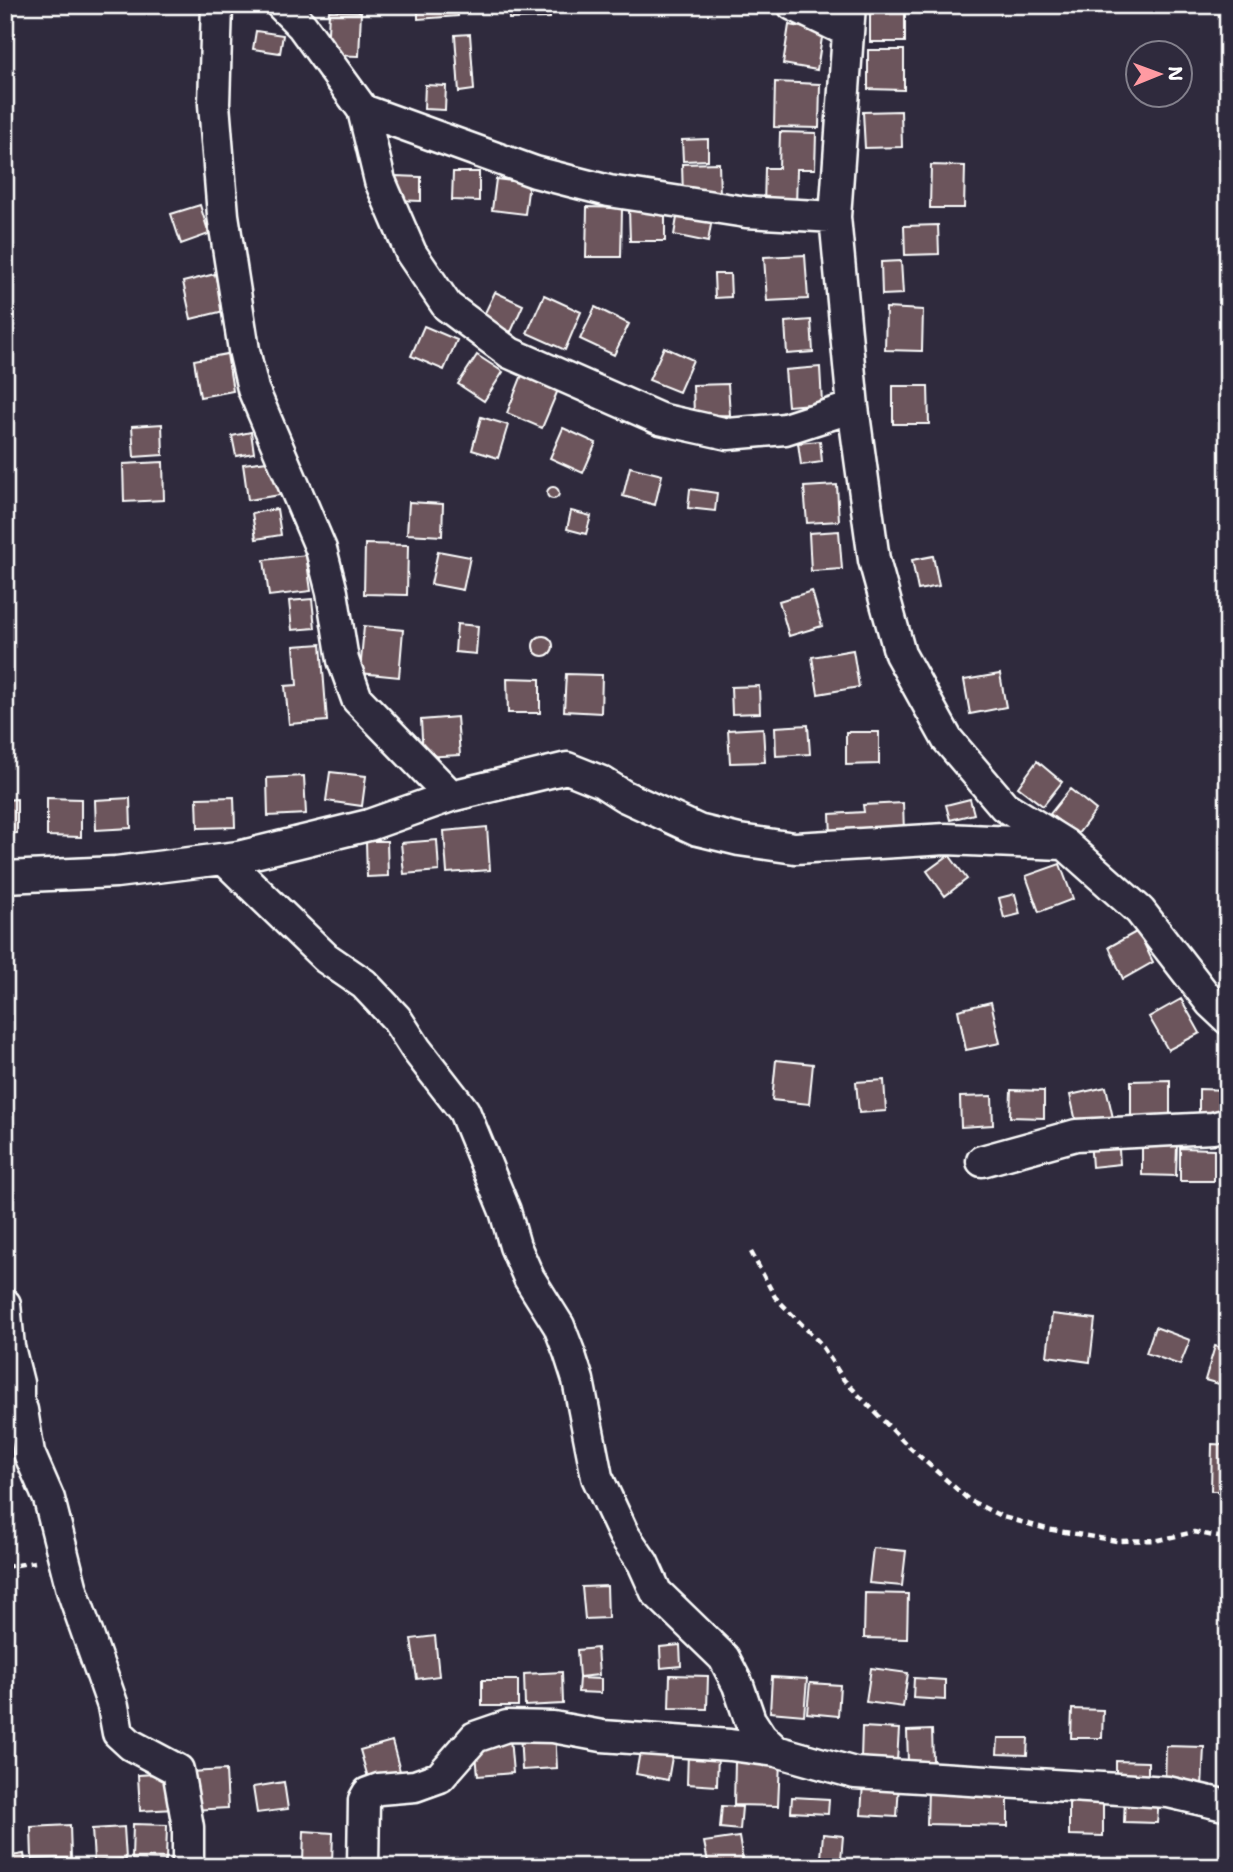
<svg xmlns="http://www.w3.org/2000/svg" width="1233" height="1872" font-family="'Shantell Sans',sans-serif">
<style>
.building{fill:#6c555b;stroke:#fff;stroke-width:2}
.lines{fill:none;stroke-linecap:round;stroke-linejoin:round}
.street-casing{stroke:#fff;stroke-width:35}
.path{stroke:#fff;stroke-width:4.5;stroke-dasharray:7 5;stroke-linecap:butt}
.street{stroke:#2f2a3d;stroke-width:30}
</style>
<rect width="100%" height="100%" fill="#2f2a3d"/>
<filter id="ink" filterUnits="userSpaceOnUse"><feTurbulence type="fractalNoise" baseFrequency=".0143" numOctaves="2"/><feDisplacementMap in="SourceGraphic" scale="14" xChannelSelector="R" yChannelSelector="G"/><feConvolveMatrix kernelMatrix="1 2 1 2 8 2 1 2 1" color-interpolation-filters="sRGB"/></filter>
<g filter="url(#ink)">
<!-- building -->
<path class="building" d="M89,5H137V7L89,9Z
M418,5H457L458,16L418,19Z
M508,5H550V18L509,19Z
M870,8H905V42H870Z
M329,11L361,12L359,56L327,55Z
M789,25L823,31L817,70L783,64Z
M256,31L283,35L280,53L253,49Z
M470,34L474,90L459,92L455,35Z
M868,50H904V90L868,89Z
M775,82L820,84L819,128L774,127Z
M425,85L446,86L445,110L424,109Z
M901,111L902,147L865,148L863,112Z
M780,132L816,133L815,169H797L796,207H764L765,168H779Z
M708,139V160L683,161L682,140Z
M719,163L720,195L683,196L682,164Z
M931,165L965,166L964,208H930Z
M453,172H479V201L452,200Z
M395,176L421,177V201L395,200Z
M496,179L529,183L525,214L492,210Z
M200,205L209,234L181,244L171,214Z
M679,206L713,213L708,242L674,235Z
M587,207L622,208L621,257H586Z
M665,208V241H630L629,209Z
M938,225L939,254L905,255L904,226Z
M805,255L808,299L767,301L764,257Z
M901,261L903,294L882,295L881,262Z
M215,274L224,311L191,319L183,282Z
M714,274H730L731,297L715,298Z
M495,292L523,305L511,332L482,319Z
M544,295L581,312L565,350L527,333Z
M595,307L629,324L614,355L580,339Z
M886,308L923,310L922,351L885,350Z
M811,320L813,352L787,354L785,322Z
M424,326L457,340L444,370L411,356Z
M664,347L693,360L679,392L649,380Z
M227,354L233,391L200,397L194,360Z
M477,355L503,372L484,401L458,384Z
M820,367L822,403L788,406L785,370Z
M522,375L558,390L542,428L507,413Z
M728,384L730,415L694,416L693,385Z
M893,386H928L929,424H893Z
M481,417L508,425L498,458L472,450Z
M162,424L163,455L134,457L132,426Z
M563,428L596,443L583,473L550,458Z
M251,432L254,453L236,456L232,436Z
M820,441L822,462L801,465L798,443Z
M275,460L280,495L248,500L243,464Z
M163,462L164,500L124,502L123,464Z
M630,467L662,475L655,505L623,496Z
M837,485L839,521L807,523L804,487Z
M547 493a6 6 0 1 1 12 0a6 6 0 1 1-12 0Z
M690,489L717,493L715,511L688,508Z
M409,502L443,504L442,536L407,534Z
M277,509L281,535L256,539L252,513Z
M571,511L591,516L586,534L567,529Z
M839,531L842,569L811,571L809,533Z
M365,544L408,545L407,595L364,594Z
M438,551L470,557L463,590L431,584Z
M306,555L311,591L269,596L264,560Z
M933,556L939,586L918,590L912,560Z
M812,591L822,626L789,636L779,601Z
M312,599L315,628L292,630L289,601Z
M457,624L478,626L476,654L455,652Z
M364,626L403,630L399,677L360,673Z
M533 646a10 10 0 1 1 20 0a10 10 0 1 1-20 0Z
M321,644L327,721L289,724L285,686L297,685L294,646Z
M853,650L859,687L818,694L812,657Z
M566,674L602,675L601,713L564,711Z
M1000,674L1006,707L970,714L964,680Z
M507,678L540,679V713H508Z
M759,686L760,713L732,714L731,687Z
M457,717L460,755L423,757L421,720Z
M808,725L810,754L776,756L775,727Z
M763,728L765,762L730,763L728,730Z
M846,732H879V764L846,765Z
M1037,761L1062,782L1043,806L1018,787Z
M330,772L366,776L362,806L326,801Z
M304,776L306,814L268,816L267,778Z
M1070,789L1096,810L1077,835L1050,814Z
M234,797L235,827L198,828L197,798Z
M47,798L81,799V837L47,836Z
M130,798L131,828L96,830L95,800Z
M17,799V833L5,834V800Z
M970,799L974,814L950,820L946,805Z
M903,803L904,832L831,836L830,814L864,812L863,805Z
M487,827L490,870L447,873L444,831Z
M437,840L439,871L404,874L401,843Z
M366,841H387L388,876L367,877Z
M949,855L967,879L945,896L927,871Z
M1060,864L1073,899L1039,912L1026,876Z
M1015,894L1020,914L1004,918L999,898Z
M1138,931L1153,962L1123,979L1109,947Z
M1181,999L1200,1033L1168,1050L1149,1017Z
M991,1002L1000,1043L966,1050L958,1010Z
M776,1060L813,1064L809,1104L772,1100Z
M884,1080L886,1111L859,1113L856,1082Z
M1170,1080V1118H1131V1081Z
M1106,1087L1113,1118L1077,1126L1070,1095Z
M1199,1089L1228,1090V1118L1199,1117Z
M1011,1090L1044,1091V1118L1010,1117Z
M992,1096L993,1125L961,1127L960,1097Z
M1118,1136L1120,1164L1092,1167L1090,1139Z
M1142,1145H1177L1176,1176L1142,1175Z
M1180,1148L1214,1149V1181H1180Z
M1052,1314L1095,1319L1090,1362L1047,1356Z
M1155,1327L1190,1340L1180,1365L1146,1353Z
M1215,1346L1228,1350L1226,1386L1205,1380Z
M1212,1444L1228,1445V1491H1211Z
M873,1548L906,1551L902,1586L869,1583Z
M607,1586L608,1618L585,1619L582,1587Z
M865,1593L908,1594L907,1639L864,1638Z
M435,1636L439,1676L417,1679L411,1639Z
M680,1645L681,1666L661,1668L660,1647Z
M597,1648L599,1675L579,1677L577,1650Z
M871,1668L908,1673L903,1707L866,1702Z
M562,1672L563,1704L525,1706L524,1674Z
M670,1675L708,1676L707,1709L669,1708Z
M772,1677L807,1679L804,1715L770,1712Z
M579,1678L601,1679V1693L578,1692Z
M914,1678L945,1680V1700L913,1698Z
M482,1680H518V1706H482Z
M810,1683L840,1685L838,1716L807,1713Z
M1072,1709L1103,1710L1102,1738H1071Z
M862,1727L899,1729L897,1761L861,1759Z
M555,1730L557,1768L522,1770L520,1732Z
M932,1730L933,1761L908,1762L907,1731Z
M510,1738L513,1773L478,1776L475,1741Z
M998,1738H1028L1027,1755L997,1754Z
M642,1740L674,1746L668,1780L636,1774Z
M392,1741L400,1771L369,1781L360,1750Z
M1166,1746L1204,1747L1202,1787L1165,1786Z
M688,1752L718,1753L717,1786L687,1784Z
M735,1761L780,1762L778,1806L734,1805Z
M1116,1761L1148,1762V1778L1116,1777Z
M226,1770L228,1808L192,1810L190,1772Z
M173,1773L174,1809L140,1811L138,1775Z
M284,1782L288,1809L257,1813L253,1787Z
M863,1782L899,1784L897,1817L861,1815Z
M928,1789L1008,1790V1826L927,1824Z
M1125,1796L1159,1797L1157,1823L1124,1822Z
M792,1797L829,1799L828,1814L791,1812Z
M1069,1801H1103V1836L1069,1835Z
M722,1806L742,1807L740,1830L720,1828Z
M133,1824L167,1825L166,1860L132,1859Z
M70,1825L71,1858L32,1859L31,1827Z
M124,1827L126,1859L94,1861L92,1829Z
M304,1831L333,1833L332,1863L303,1862Z
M823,1834L843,1836L841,1860L821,1858Z
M739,1837L744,1867H709L704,1842Z
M24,1854L26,1867H5V1857Z"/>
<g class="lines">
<!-- street casing -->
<g class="street-casing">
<path id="street" d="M217,5L214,104L223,215L244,350L253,389L321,549L332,592L343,660L357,699L451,796
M281,5L302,26L363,110L380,181L411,253L447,306L510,353L660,419L728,434L785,429L853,407
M793,5L847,31
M850,5L835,217L853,407L874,560L900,654L947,739L1004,806L1065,844L1140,911L1211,1003L1228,1019
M363,110L535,172L609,191L746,212L835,217
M224,859L326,958L364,984L396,1018L416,1049L464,1111L505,1211L515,1246L529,1278L559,1326L569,1352L578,1380L597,1477L624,1535L643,1563L656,1592L724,1658L738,1685L750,1720L761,1737L776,1751
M5,877L116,872L238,857L369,825L451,796L567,768L602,782L624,796L698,830L739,840L795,848L946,839L1062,844
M982,1161L1076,1135L1213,1128L1228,1124
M5,1304L9,1347L18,1383V1400L22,1410L29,1453L49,1499L72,1590L113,1706L118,1733L131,1745L178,1770L188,1827V1867
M363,1867L364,1800L368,1793L379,1789L415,1786L440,1777L475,1737L507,1726L553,1727L602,1736L730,1745L776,1751L855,1773L1168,1792L1228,1806"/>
</g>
<!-- path -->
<path class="path" d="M751,1252L775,1297L820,1343L844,1380L908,1446L969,1500L1003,1517L1047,1529L1117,1541L1159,1540L1194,1532L1228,1539
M5,1567L35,1562"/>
<!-- street -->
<use href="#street" class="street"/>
</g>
</g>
<!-- margin -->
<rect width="1233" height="1872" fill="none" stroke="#2f2a3d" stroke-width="28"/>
<rect x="14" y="14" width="1205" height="1844" fill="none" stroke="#fff" stroke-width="2.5" filter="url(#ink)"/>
<!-- north arrow -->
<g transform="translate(1159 74) rotate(89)"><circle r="33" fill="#2f2a3d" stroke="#827f8b" stroke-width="2"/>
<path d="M0-5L12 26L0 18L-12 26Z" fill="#ff9aa2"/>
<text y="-10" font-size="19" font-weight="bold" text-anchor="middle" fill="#ffffff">N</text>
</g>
</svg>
